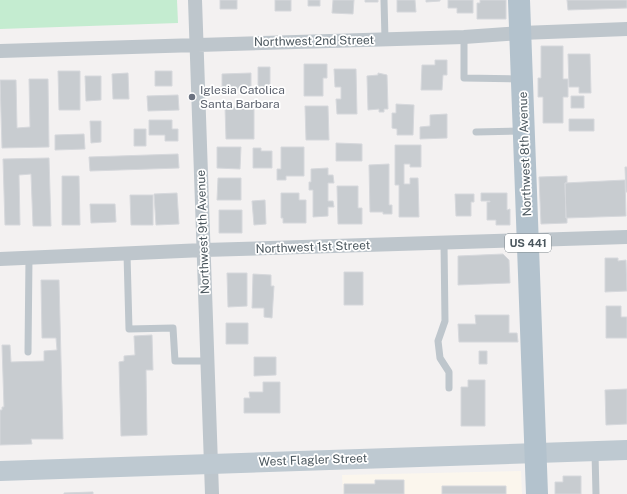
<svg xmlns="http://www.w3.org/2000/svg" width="627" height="494" font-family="'Public Sans',sans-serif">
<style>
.commercial{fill:#fbf6ed}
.green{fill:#c4ecd0}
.building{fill:#c8ccd0;stroke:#d6d8dc}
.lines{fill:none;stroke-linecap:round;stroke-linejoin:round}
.lane{stroke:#bec6cc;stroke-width:7}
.street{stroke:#bec6cc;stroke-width:14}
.secondary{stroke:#bec9d1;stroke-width:20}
.primary{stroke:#b3c2cd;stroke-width:22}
.worship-dot{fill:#6b7280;stroke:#fff;stroke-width:1.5}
.labels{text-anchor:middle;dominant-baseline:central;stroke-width:3.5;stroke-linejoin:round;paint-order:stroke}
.shield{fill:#fff;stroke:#80898e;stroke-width:1}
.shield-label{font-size:11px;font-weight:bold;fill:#4a565d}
.street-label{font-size:12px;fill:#4a565d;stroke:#fff}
.worship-label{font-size:12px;fill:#5b616d;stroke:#fff;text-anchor:start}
</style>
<rect width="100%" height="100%" fill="#f3f1f1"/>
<!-- commercial -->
<path class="commercial" d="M521,471L522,494H343L342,475Z"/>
<!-- green -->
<path class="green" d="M0,0H177L178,23L0,29Z"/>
<!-- building -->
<path class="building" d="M220,0H237V9H220Z
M275,0H291V11H275Z
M308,0H320V6H308Z
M333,0H354L353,14L332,13Z
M365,0H378V2H365Z
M397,0H415L416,12H397Z
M426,0H440V1L426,2Z
M448,0H473V13H457V8H448Z
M480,0H506V19H477V3H480Z
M567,0H627V8L568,10Z
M541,46H563V79H568V97H563V123H543V97H538V78H541Z
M568,54H590L591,93H579V87H569Z
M435,60H447V75H443L442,90H421L422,65H435Z
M304,64H327V78H323V96H304Z
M258,67H270V90H258Z
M334,69H356L357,114H337L336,99H341V87H335Z
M58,71H80V110H59Z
M155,71H172V86H155Z
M128,73L129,99H113L112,74Z
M251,73V90H222V74Z
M378,73L387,75L388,109H384V112H379V109L368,110L367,76L378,75Z
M85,76H101V100L86,101Z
M29,79H48L49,147L2,148L0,80H16L17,128L30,127Z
M178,95L179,110L148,111L147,96Z
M571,96H584V108H571Z
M396,104L414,105L413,135H397V129L392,128V113H396Z
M305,106H328L329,140H306Z
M225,107H254V139H226Z
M447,114V138L420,139V127L430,126V115Z
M569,119H594V131H569Z
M149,120H172V129H178V141H165V135H149Z
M90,121H101V142L91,143Z
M134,129H146V146H134Z
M84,134L85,149L55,150V135Z
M336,143L362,144V161H336Z
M395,145H421V167H410V164H404V184H410V178H418L419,217H399V185H395Z
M217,147H241L240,169L217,168Z
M281,147H304V176H286V180H277V169H281Z
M253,148H261V151H272V168H253Z
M178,154L179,168L90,171L89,157Z
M49,158L51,226H33L31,174L19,175L20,225H5L3,159Z
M389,164V205H392V214H383V212H370L369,165Z
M625,167H627V192H626Z
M328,168V175H333L334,183H328V201H333L334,207H328V216L313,217V190H309V182H311V169Z
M62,176H79L80,225H62Z
M567,176V183H565L566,218H567V223L541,224L539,177Z
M218,178H241V200H217Z
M625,180L626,216L566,218L565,183Z
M337,186H358V208H362V224H338Z
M177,193L179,224L156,225L154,194Z
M281,193H299V200H306V223H283V218H281Z
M481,193H507V210L510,209V225H496V220H487V202H490V201H481Z
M455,194H474V202H471V216H456Z
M130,195H153V225H131Z
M265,200L266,224L254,225L252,201Z
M90,204H115L116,222L91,223Z
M219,210H242V233H219Z
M503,254L509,260L510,283L458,285V256Z
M605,258H618V261L626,260L627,291L605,292Z
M344,272H363V305H344Z
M227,273H247V306L228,307Z
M253,274L271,275V286H274L272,318L264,317V308H252Z
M41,280H59L63,439H31L32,444L0,445V410H2V407H4L2,345H10L11,362L44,361V351L57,350L56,338H42Z
M606,306H621V317H627V338H606Z
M475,315H509V333H517L518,342H459L458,324H476Z
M226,323H248V344H226Z
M152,335L153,370H146L147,435L121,436L119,362L124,361V356L135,355L134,336Z
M479,351H487V364H479Z
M254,357H276V375L254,376Z
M468,380H485V426H461V387H468Z
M263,382H280V413H244V398H250L249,392H263Z
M627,389V424L606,425L605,390Z
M563,476H581V494H555V482H563Z
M375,480H404V494H344V484H375Z
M442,486H506V494H442Z
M93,492V494H64V493Z"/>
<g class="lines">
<!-- lane -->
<path class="lane" d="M384,0L385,39
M464,37V78L520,79
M476,132L521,131
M444,243L445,321L438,341L440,358L449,372V388
M127,254L129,329L173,328L175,361H208
M28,352L29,258
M595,453L596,494"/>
<!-- street -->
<path class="street" d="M195,0L212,494
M0,51L464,37L521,33L627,29
M0,259L204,250L627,237"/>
<!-- secondary -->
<path class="secondary" d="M0,471L627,450"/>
<!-- primary -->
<path class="primary" d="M519,0L537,494"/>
</g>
<!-- markers -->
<circle class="worship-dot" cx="192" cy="97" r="4"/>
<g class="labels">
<!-- shield labels -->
<rect class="shield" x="505" y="234" width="46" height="18" rx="3"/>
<g class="shield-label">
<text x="528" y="243">US 441</text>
</g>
<!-- street labels -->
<g class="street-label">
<text transform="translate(314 41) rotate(-1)">Northwest 2nd Street</text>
<text transform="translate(525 154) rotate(-92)">Northwest 8th Avenue</text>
<text transform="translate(203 232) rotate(-92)">Northwest 9th Avenue</text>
<text transform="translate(313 247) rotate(-2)">Northwest 1st Street</text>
<text transform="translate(313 460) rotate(-2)">West Flagler Street</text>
</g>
<!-- worship labels -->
<g class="worship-label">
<text x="200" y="90">Iglesia Catolica<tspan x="200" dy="14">Santa Barbara</tspan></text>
</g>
</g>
</svg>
